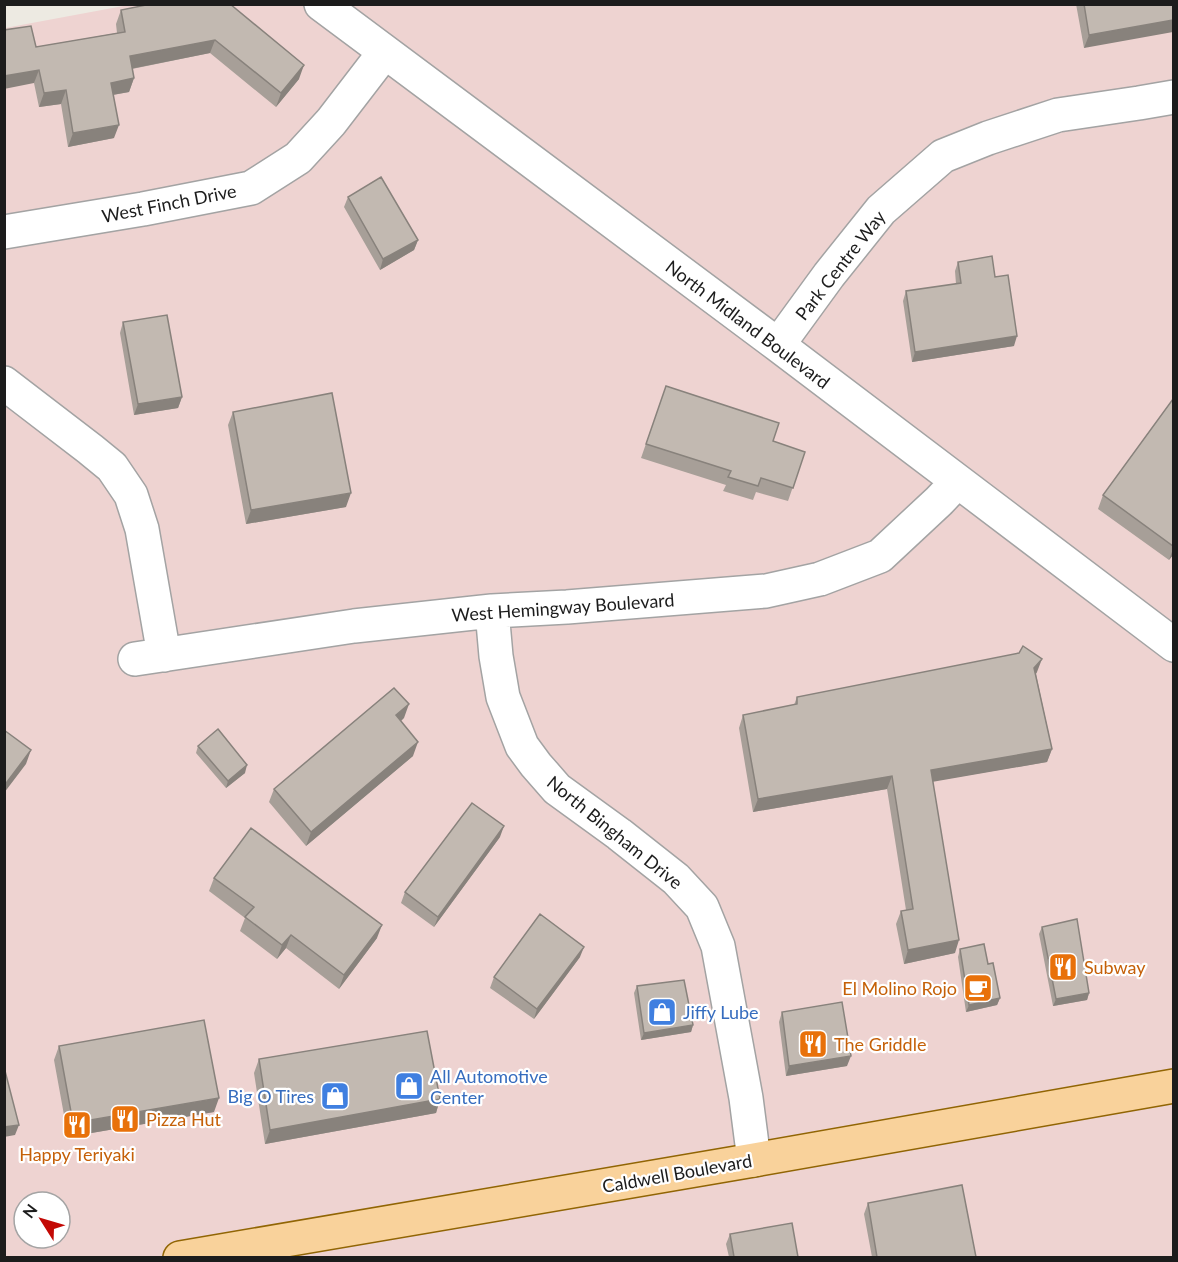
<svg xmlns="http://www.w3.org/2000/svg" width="1178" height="1262" font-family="Lato,sans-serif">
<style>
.commercial{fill:#eed3d1;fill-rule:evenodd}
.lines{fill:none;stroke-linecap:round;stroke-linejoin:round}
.minor-casing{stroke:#a3a3a3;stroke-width:36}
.major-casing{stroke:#916504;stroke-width:36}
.minor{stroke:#fff;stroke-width:33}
.major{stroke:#f9d29b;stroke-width:33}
.wall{fill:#a79f98}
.shaded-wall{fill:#88827c}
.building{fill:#c2b9b1;stroke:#88827c;stroke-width:1.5}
.labels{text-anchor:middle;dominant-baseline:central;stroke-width:4.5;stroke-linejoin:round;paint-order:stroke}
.street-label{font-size:18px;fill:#1c1c1c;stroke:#fff}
.food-label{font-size:18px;fill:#c56008;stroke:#fff;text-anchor:start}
.shop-label{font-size:18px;fill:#366cbe;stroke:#fff;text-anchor:start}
</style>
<rect width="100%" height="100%" fill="#edeae2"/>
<!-- commercial -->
<path class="commercial" d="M134,4L1173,5V1257L5,1258V28ZM24,1202H60V1238H24Z"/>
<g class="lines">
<!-- minor casing -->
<g class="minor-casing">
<path id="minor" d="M321,4L778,345L1174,645
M4,232L143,209L251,188L298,158L331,122L384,53
M778,345L829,275L881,210L943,156L988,138L1058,115L1139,103L1174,97
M4,383L90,449L112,467L131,495L142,529L164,655
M492,611L496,656L503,697L522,746L536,765L557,789L619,834L676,879L702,907L718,946L746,1098L754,1160
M135,659L354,626L492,611L567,607L766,591L820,579L880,556L939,501L957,482"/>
</g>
<!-- major casing -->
<g class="major-casing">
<path id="major" d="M180,1258L754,1160L1174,1086"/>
</g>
<!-- minor -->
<use href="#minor" class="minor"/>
<!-- major -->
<use href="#major" class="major"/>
</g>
<!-- wall -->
<path class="wall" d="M151,4L299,79L276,107L210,53L132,69L134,78L129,92L113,95L114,138L68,147L61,104L39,107L34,83L36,47L117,33L116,24L121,10Z
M1076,4H1173L1084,48Z
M348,197L418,240L414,250L380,270L344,207Z
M958,262L995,277L1014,346L912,362L903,301L906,291L956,284L955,271Z
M123,322L182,397L178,408L134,415L120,333Z
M666,386L773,441L805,452L788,501L756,492L753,500L723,491L726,485L641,458Z
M1173,399V555L1169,560L1098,509L1103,495Z
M233,412L346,507L246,524L228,425Z
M1037,672L1036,674L1052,749L1047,762L933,781L955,953L904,964L896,924L901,911L906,910L887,789L753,812L739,728L743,715L794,705L797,697Z
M404,718L401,721L413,756L306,846L269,802L274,789Z
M198,746L245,773L226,788L196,753Z
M500,837L434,927L401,903L405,892Z
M214,878L377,938L339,989L286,948L277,959L240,931L245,918L209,891Z
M1042,927L1089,993L1087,1000L1053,1006L1039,934Z
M960,949L988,964L1000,998L997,1005L966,1012L958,957Z
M580,957L534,1019L490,988L494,977Z
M637,986L693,1025L691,1032L641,1040L634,993Z
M782,1012L847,1066L786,1076L779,1022Z
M59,1046L214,1112L68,1137L54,1060Z
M259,1059L440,1099L436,1113L265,1144L254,1073Z
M868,1203L976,1257H872L864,1214Z
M730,1234L798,1257H729L726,1244Z"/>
<!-- shaded-wall -->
<path class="shaded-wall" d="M1173,20V32L1084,48L1089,35Z
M215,40L210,53L125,70L130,56Z
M304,65L299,79L276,107L281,93Z
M39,70L34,83L4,89V76Z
M134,78L129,92L106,96L111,83Z
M66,90L61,104L39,107L44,93Z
M119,125L114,138L68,147L73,133Z
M418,240L414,250L380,270L383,259Z
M1017,336L1014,346L912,362L915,352Z
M182,397L178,408L134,415L138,404Z
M351,493L346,507L246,524L251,510Z
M1173,549V555L1169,560Z
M1042,659L1037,672L1030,682L1034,668Z
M409,704L404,718L391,729L396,715Z
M418,742L413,756L306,846L311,832Z
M1052,749L1047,762L926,783L931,770Z
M31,750L26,764L4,793V786Z
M247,765L245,773L226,788L228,781Z
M892,776L887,789L753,812L758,799Z
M504,826L500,837L434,927L438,917Z
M382,925L377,938L339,989L344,975Z
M291,935L286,948L277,959L282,945Z
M959,940L955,953L904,964L908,950Z
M584,947L580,957L534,1019L537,1009Z
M1089,993L1087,1000L1053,1006L1056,999Z
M1000,998L997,1005L966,1012L969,1005Z
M693,1025L691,1032L641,1040L644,1033Z
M851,1056L847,1066L786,1076L789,1066Z
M219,1098L214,1112L68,1137L73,1123Z
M440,1099L436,1113L265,1144L270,1130Z
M19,1125L15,1135L4,1137V1127Z"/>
<!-- building -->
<path class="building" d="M151,4H230L304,65L281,93L215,40L130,56L134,78L111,83L119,125L73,133L66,90L44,93L39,70L4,76V30L31,26L36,47L125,32L121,10Z
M1084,4H1173V20L1089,35Z
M381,177L418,240L383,259L348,197Z
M992,256L995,277L1008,275L1017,336L915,352L906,291L961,283L958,262Z
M167,315L182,397L138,404L123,322Z
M666,386L779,423L773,441L805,452L793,488L761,478L758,486L728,477L731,471L646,444Z
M332,393L351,493L251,510L233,412Z
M1173,399V546L1103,495Z
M1023,646L1042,659L1034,668L1052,749L931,770L959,940L908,950L901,911L913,909L892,776L758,799L743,715L797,704V697L1019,653Z
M394,688L409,704L396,715L418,742L311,832L274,789Z
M218,729L247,765L228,781L198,746Z
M4,730L31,750L4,786Z
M472,803L504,826L438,917L405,892Z
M251,828L382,925L344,975L291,935L282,945L245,917L254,907L214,878Z
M540,914L584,947L537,1009L494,977Z
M1077,919L1089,993L1056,999L1042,927Z
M984,944L988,964L993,963L1000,998L969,1005L960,949Z
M684,980L693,1025L644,1033L637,986Z
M842,1002L851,1056L789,1066L782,1012Z
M204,1020L219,1098L73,1123L59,1046Z
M427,1031L440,1099L270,1130L259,1059Z
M4,1067L19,1125L4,1127Z
M962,1185L976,1257H877L868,1203Z
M792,1223L798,1257H734L730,1234Z"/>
<!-- icons -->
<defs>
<g id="restaurant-square" transform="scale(1.5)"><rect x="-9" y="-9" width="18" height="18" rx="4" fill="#e8710a" stroke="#fff"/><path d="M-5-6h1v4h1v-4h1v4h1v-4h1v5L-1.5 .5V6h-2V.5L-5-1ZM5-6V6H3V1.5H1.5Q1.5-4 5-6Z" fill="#fff"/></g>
<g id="cafe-square" transform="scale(1.5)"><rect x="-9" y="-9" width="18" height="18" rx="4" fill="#e8710a" stroke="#fff"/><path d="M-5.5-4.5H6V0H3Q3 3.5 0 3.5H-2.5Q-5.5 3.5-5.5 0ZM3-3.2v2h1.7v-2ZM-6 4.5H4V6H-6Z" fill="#fff"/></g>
<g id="shop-square" transform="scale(1.5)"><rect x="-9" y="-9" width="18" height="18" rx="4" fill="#3f7fe0" stroke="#fff"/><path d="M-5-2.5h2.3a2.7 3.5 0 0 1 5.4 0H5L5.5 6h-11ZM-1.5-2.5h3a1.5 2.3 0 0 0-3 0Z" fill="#fff"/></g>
</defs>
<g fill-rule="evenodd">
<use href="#restaurant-square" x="1063" y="967"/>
<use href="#cafe-square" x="978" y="988"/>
<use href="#shop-square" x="662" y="1012"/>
<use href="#restaurant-square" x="813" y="1044"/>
<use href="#shop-square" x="409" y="1086"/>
<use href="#shop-square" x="335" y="1096"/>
<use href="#restaurant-square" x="125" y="1119"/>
<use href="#restaurant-square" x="77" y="1125"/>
</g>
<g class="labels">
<!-- street labels -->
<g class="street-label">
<text transform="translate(169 203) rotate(-11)">West Finch Drive</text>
<text transform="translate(840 265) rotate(-52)">Park Centre Way</text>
<text transform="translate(748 324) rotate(37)">North Midland Boulevard</text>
<text transform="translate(563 607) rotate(-4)">West Hemingway Boulevard</text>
<text transform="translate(615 832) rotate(39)">North Bingham Drive</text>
<text transform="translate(677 1173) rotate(-10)">Caldwell Boulevard</text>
</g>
<!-- food labels -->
<g class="food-label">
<text x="1084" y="967">Subway</text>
<text x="957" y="988" text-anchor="end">El Molino Rojo</text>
<text x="834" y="1044">The Griddle</text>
<text x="146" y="1119">Pizza Hut</text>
<text x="77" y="1154" text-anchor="middle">Happy Teriyaki</text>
</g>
<!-- shop labels -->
<g class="shop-label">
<text x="683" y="1012">Jiffy Lube</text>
<text x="430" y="1076">All Automotive<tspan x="430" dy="21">Center</tspan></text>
<text x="314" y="1096" text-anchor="end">Big O Tires</text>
</g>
</g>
<!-- border -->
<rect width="1178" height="1262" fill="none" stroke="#1c1c1c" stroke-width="12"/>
<!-- north arrow -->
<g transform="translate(42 1220) rotate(307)"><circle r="28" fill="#ffffff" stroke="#a4a4a4" stroke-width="1.5"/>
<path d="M0-4.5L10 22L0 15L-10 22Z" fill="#c30905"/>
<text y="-9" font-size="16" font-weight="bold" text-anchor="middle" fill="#1c1c1c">N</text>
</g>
</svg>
